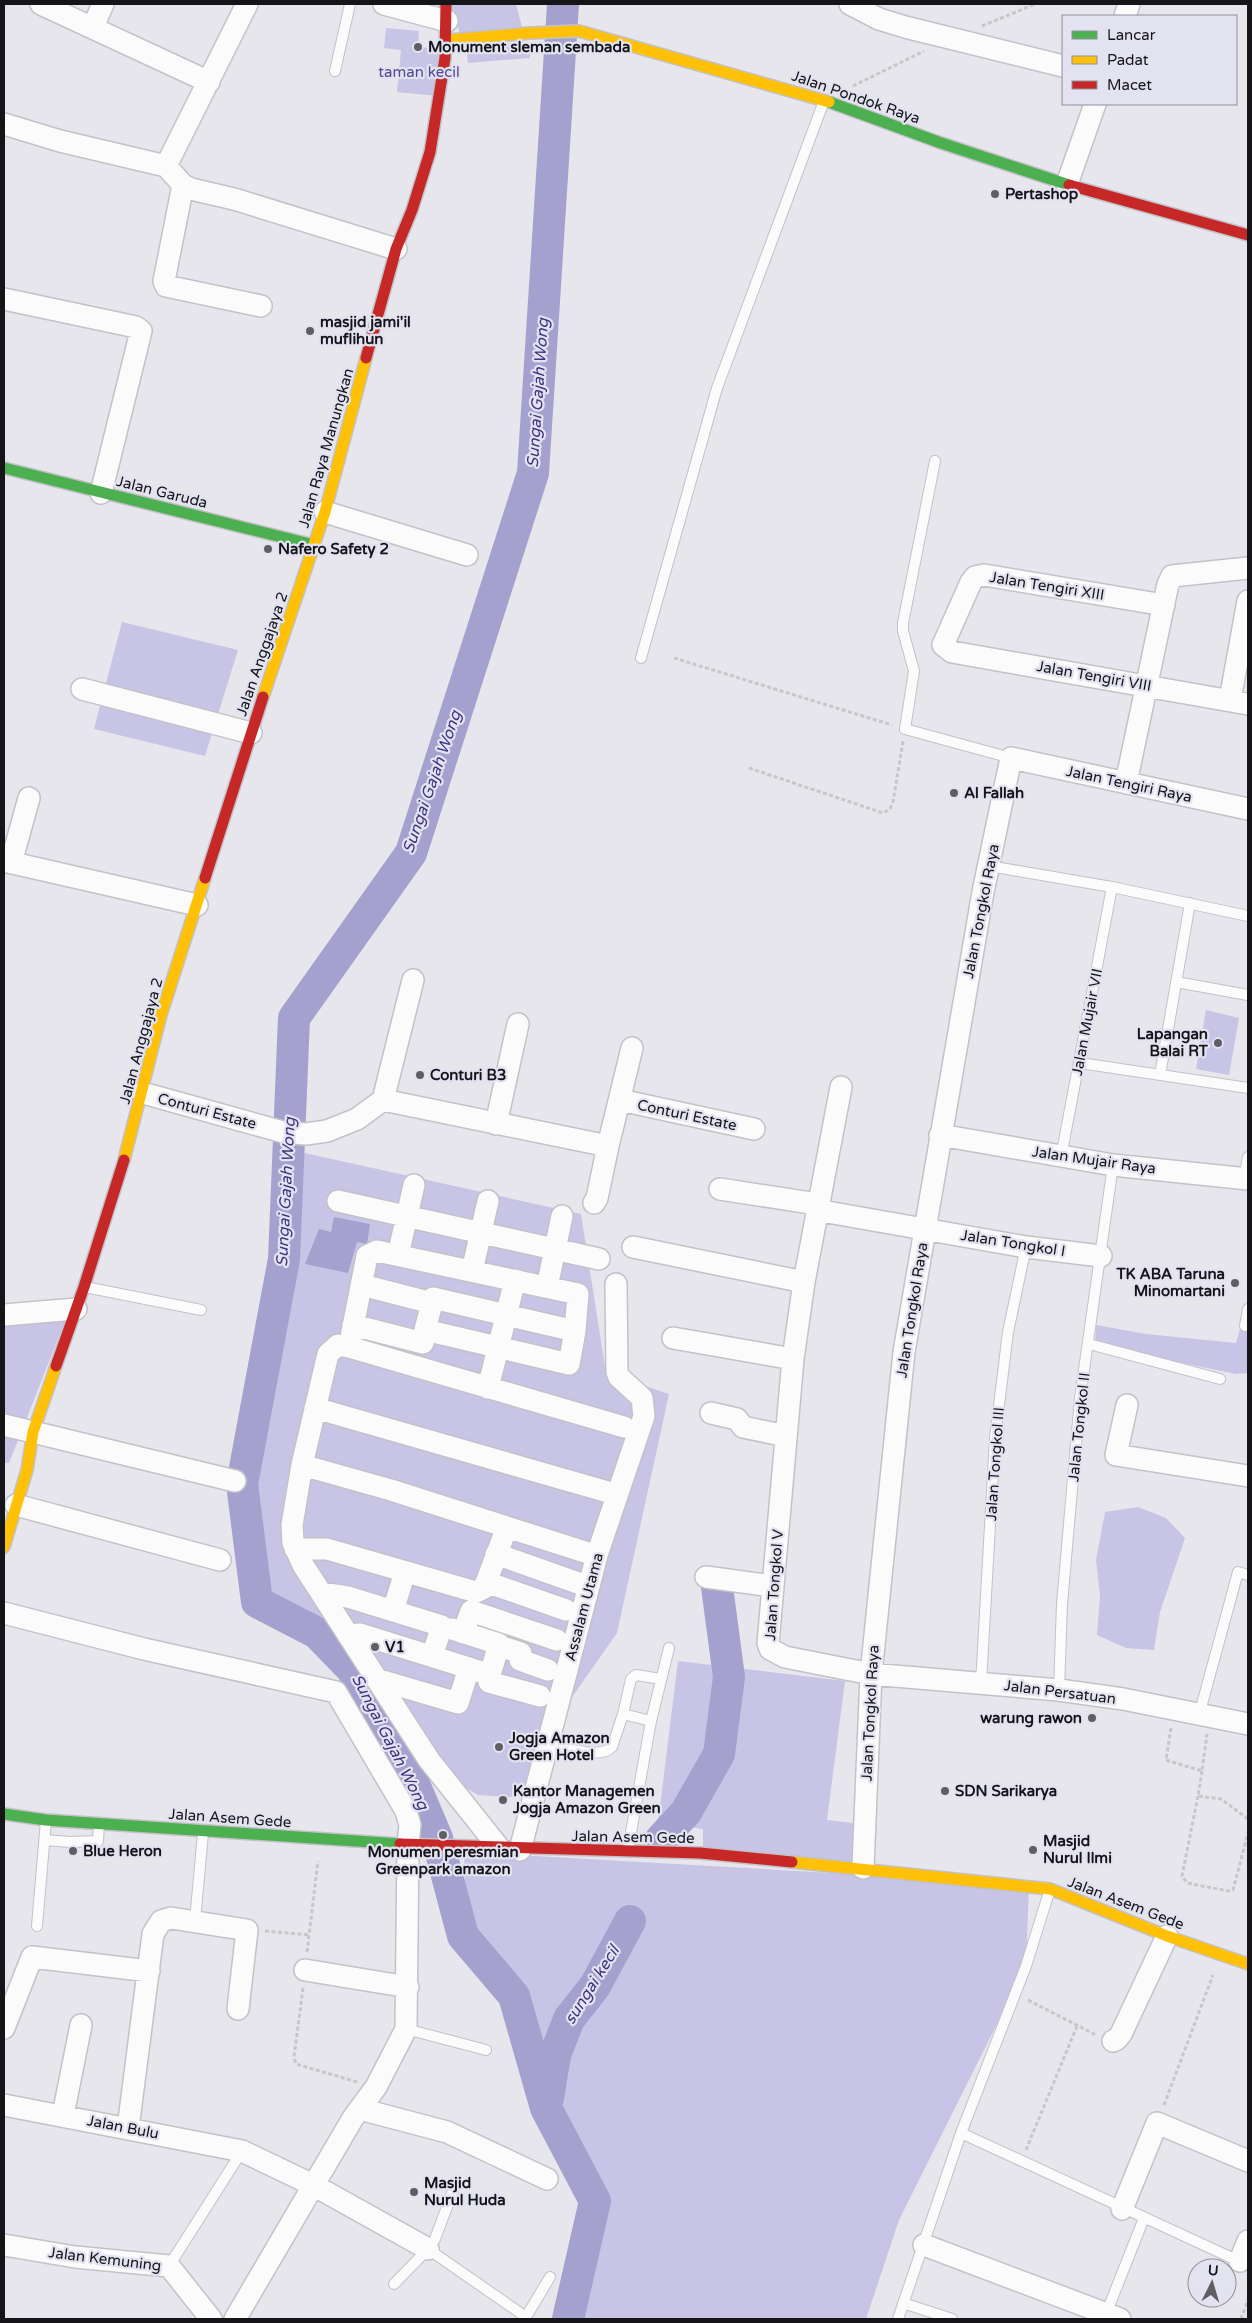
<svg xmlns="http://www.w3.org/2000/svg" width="1252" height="2323" font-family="'Varela Round',sans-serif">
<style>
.green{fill:#c7c4e6}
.water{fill:#a4a1ce}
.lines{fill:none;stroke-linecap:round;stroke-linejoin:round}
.river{stroke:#a4a1ce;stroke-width:32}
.lane-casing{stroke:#c2c2c8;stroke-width:12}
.street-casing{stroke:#c2c2c8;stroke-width:24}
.fast-casing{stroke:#c2c2c8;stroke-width:14}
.slow-casing{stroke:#c2c2c8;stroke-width:14}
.jam-casing{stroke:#c2c2c8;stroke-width:14}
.path{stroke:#c7c7c9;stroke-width:3;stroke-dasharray:4 2.5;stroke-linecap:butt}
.lane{stroke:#fbfbfc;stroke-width:10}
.street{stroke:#fbfbfc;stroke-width:21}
.fast{stroke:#4caf50;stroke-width:11}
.slow{stroke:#ffc107;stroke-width:11}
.jam{stroke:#c62828;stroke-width:11}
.poi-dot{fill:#5e5e63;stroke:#e2e2f0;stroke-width:2}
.labels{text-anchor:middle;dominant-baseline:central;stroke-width:4.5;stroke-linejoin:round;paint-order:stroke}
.poi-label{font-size:15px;font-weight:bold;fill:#141419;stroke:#e2e2f0;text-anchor:start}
.park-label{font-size:15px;fill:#554997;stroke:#e2e2f0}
.street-label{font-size:15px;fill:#141419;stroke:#e2e2f0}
.water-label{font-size:16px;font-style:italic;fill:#41337f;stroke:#e2e2f0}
</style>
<rect width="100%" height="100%" fill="#e6e6ec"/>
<!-- green -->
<path class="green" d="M452,4H516L523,31L463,46Z
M386,28L419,31L418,47L442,49L437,96L397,92L401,50L384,48Z
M529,42L530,58L468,63L466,47Z
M122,622L238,650L205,756L94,729Z
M1206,1010L1239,1018L1229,1075L1196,1069Z
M300,1152L581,1214L606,1373L669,1394L617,1633L563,1710L532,1785L511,1797L478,1795L454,1781L381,1706L354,1669L318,1632L257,1602L242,1484Z
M1248,1302V1373L1236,1374L1095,1345L1096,1325L1146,1334L1236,1343Z
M71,1306L9,1463H4V1313Z
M1138,1507L1166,1518L1185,1538L1160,1612L1154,1650L1126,1648L1097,1635L1100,1596L1096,1560L1105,1512Z
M678,1661L845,1681L827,1820L869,1825L860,1863L703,1851V1829L658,1823Z
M464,1852L1029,1884L1026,1966L899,2220L866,2319H572L608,2198L546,2108L516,1995L466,1934Z"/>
<!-- water -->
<path class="water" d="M334,1217L370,1224L367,1244L357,1242L348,1273L305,1264L319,1229L331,1232Z"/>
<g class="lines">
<!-- river -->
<path class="river" d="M563,4L533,473L411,853L294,1018L284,1259L242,1484L257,1602L317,1633L352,1669L414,1784L437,1838L463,1936L514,1996L546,2108L595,2201L568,2319
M661,1839L686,1812L719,1754L729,1677L717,1587
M548,2098L555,2055L569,2019L595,1986L630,1921"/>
<!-- lane casing -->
<g class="lane-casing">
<path id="lane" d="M335,71L350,4
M935,461L903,623V631L914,671L905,729L1011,758
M641,658L717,388L824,101
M989,866L1112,887L1248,916
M1176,982L1248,995
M1080,1063L1248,1088
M1160,1075L1190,903
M1061,1157L1112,887
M1244,1179L1248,1157
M85,1287L201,1310
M1245,1326L1248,1309
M1089,1344L1220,1379
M981,1683L995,1438L1008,1332L1026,1247
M1059,1690L1062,1604L1080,1398L1113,1165
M1199,1715L1238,1572L1248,1575
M651,1721L623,1714L631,1679L636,1675L661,1679
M548,1744C563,1747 600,1760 612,1747L623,1714
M44,1840L71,1842L98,1841L99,1824
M628,1849L651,1721L669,1648
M195,1921L203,1833
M37,1926L46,1821
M406,2029L486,2050
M961,2133L1243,2263
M428,2249L526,2317L524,2319
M169,2266L242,2151
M394,2284L428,2249L435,2239L454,2188
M903,2303L952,2319
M1106,2314L1144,2218
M526,2317L550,2277
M898,2319L961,2133L1026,1966L1050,1889"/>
</g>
<!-- street casing -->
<g class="street-casing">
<path id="street" d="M41,4L209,82
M384,4L447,21
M850,4L879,19L905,27L1063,66
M1125,16L1129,4
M93,27L103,4
M4,124L60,141L166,166L183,185L191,189L234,199L396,249
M166,166L247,4
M1067,184L1095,104
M183,185L164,281L166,286L261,306
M4,299L136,327L141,331L101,493
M325,512L467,555
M1164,605L984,575L975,577L971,582L943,645L952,652L1248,704
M82,689L251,733
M1230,700L1248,601
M1126,783L1168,584L1172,576L1248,568
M4,861L197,905
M11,863L29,798
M841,1087L804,1282L793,1359L768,1643L770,1649L785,1657L871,1674L1059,1690L1123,1699L1248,1724
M143,1093L283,1132L306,1134L327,1131L357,1119L383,1100L413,980
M383,1100L608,1146L632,1048
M620,1100L754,1129
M496,1124L518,1024
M940,1135L1113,1165L1248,1179
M720,1189L817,1204
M338,1201L599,1259
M594,1203L597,1198L608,1146
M816,1210L1026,1247L1101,1256
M633,1247L804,1282
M398,1255L414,1185
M472,1271L488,1201
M362,1285L432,1303L425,1330
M547,1287L562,1216
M4,1315L76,1309
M353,1325L423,1343L425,1330L569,1364L575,1331
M673,1338L793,1359
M349,1347L367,1256L377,1251L578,1294L575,1331L433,1298
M488,1388L515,1280
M1127,1405L1116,1455L1248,1476
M315,1408L608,1492
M711,1413L737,1419L743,1427L786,1436
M4,1425L235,1481
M302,1465L391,1490L588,1553
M16,1505L220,1560
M295,1549H327L476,1592L484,1588L507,1527
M496,1554L578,1583
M706,1577L773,1586
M486,1582L566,1610
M321,1593L348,1597L442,1626L432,1656
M393,1611L405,1572
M4,1613L144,1649L336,1692L406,1811L410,1825L408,1844L406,2029L376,2087L353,2118L235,2319
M452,1629L499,1644L490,1675
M463,1633L471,1611L557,1640
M348,1635L360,1634L469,1668
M499,1646L521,1653L520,1660L548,1670
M376,1679L458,1703L469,1668L490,1675L489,1682L540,1696
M500,1849L429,1760L303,1565L293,1543L292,1525L302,1465L328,1354L338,1345L349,1347L624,1427
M520,1850L597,1555L644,1416L642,1398L619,1377L617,1372L616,1284
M863,1868L871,1674L904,1352L983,892L1011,758L1248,809
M305,1970L408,1987
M4,2028L32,1957L149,1971
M1113,2041L1117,2039L1121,2034L1167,1936
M4,2105L242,2151L315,2186L428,2249
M360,2109L447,2132L547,2179
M63,2115L81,2025
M128,2128L153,1934L161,1921L171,1918L247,1930L238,2009
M1122,2209L1157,2123L1248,2161
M4,2245L75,2257L169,2266L211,2319
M924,2245L1120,2319
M1240,2261L1248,2241"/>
</g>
<!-- fast casing -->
<g class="fast-casing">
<path id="fast" d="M829,102L941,143L1069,185
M4,468L314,545
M4,1814L46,1820L400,1844"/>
</g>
<!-- slow casing -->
<g class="slow-casing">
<path id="slow" d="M449,40L530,33L579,31L829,102
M263,697L325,512L366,358
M124,1160L161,1015L205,878
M4,1547L27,1470L33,1432L56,1366
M792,1862L1050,1889L1167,1936L1248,1964"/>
</g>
<!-- jam casing -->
<g class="jam-casing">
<path id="jam" d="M1069,185L1248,235
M366,358L396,249L412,210L430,152L445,58L446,4
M205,878L263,697
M56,1366L84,1287L124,1160
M400,1844L700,1853L792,1862"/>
</g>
<!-- path -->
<path class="path" d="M982,26L1035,4
M853,86L924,51
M674,658L892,725
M749,768L883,813L890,809L893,802L903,741
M1171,1728L1166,1760L1202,1771L1207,1734
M1202,1771L1198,1796L1221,1799L1248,1819
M1198,1796L1182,1876L1187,1883L1228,1891L1233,1890L1248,1833
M265,1931L310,1935
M307,1952L318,1861
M303,1988L294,2057L296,2064L357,2082
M1028,2000L1096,2035
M1164,2105L1213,1975
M1026,2150L1077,2026
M1241,2319L1248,2300"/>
<!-- lane -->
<use href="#lane" class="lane"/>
<!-- street -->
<use href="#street" class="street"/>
<!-- fast -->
<use href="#fast" class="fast"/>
<!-- slow -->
<use href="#slow" class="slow"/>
<!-- jam -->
<use href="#jam" class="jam"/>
</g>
<!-- markers -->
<g class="poi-dot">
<circle cx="418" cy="47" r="5"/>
<circle cx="995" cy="194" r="5"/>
<circle cx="310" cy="331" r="5"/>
<circle cx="268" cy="549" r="5"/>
<circle cx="954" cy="793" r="5"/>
<circle cx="1218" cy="1043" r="5"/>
<circle cx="420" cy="1075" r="5"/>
<circle cx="1235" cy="1283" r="5"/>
<circle cx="375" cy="1647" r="5"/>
<circle cx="1092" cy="1718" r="5"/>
<circle cx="499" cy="1747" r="5"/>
<circle cx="945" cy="1791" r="5"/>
<circle cx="503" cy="1800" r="5"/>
<circle cx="443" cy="1835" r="5"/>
<circle cx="1033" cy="1850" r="5"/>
<circle cx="73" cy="1851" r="5"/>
<circle cx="414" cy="2192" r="5"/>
</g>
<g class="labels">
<!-- poi labels -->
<g class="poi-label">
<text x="428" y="47">Monument sleman sembada</text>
<text x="1005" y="194">Pertashop</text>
<text x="320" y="322">masjid jami'il<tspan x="320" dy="17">muflihun</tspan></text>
<text x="278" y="549">Nafero Safety 2</text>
<text x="964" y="793">Al Fallah</text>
<text x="1208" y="1034" text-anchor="end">Lapangan<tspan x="1208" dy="17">Balai RT</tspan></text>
<text x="430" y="1075">Conturi B3</text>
<text x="1225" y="1274" text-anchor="end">TK ABA Taruna<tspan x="1225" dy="17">Minomartani</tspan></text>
<text x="385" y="1647">V1</text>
<text x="1082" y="1718" text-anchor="end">warung rawon</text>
<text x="509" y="1738">Jogja Amazon<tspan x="509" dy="17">Green Hotel</tspan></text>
<text x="513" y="1791">Kantor Managemen<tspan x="513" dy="17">Jogja Amazon Green</tspan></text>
<text x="955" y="1791">SDN Sarikarya</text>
<text x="1043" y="1841">Masjid<tspan x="1043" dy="17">Nurul Ilmi</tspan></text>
<text x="83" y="1851">Blue Heron</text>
<text x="443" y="1852" text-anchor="middle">Monumen peresmian<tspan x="443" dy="17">Greenpark amazon</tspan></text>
<text x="424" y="2183">Masjid<tspan x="424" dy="17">Nurul Huda</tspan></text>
</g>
<!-- park labels -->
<g class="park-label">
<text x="419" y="72">taman kecil</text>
</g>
<!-- street labels -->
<g class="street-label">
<text transform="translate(856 97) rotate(19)">Jalan Pondok Raya</text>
<text transform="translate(326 448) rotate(-74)">Jalan Raya Manungkan</text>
<text transform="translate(162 492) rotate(14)">Jalan Garuda</text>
<text transform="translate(1047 586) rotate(9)">Jalan Tengiri XIII</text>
<text transform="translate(262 654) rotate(-71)">Jalan Anggajaya 2</text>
<text transform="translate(1094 676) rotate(10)">Jalan Tengiri VIII</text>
<text transform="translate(1129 784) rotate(12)">Jalan Tengiri Raya</text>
<text transform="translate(981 911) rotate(-79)">Jalan Tongkol Raya</text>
<text transform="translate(1087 1022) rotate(-79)">Jalan Mujair VII</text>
<text transform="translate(141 1041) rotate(-75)">Jalan Anggajaya 2</text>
<text transform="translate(207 1111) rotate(15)">Conturi Estate</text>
<text transform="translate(687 1115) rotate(12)">Conturi Estate</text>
<text transform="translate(1094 1160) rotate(8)">Jalan Mujair Raya</text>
<text transform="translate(1013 1243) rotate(9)">Jalan Tongkol I</text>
<text transform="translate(912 1310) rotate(-81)">Jalan Tongkol Raya</text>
<text transform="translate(1079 1427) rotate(-84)">Jalan Tongkol II</text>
<text transform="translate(995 1464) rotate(-86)">Jalan Tongkol III</text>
<text transform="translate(774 1585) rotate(-86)">Jalan Tongkol V</text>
<text transform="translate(584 1607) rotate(-75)">Assalam Utama</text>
<text transform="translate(1060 1692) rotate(7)">Jalan Persatuan</text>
<text transform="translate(870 1713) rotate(-87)">Jalan Tongkol Raya</text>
<text transform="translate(230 1818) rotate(4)">Jalan Asem Gede</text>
<text transform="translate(633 1837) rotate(1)">Jalan Asem Gede</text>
<text transform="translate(1126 1903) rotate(21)">Jalan Asem Gede</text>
<text transform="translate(123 2127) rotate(11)">Jalan Bulu</text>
<text transform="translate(105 2259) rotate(7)">Jalan Kemuning</text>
</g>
<!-- water labels -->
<g class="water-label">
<text transform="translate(538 393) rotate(-86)">Sungai Gajah Wong</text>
<text transform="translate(432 782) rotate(-71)">Sungai Gajah Wong</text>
<text transform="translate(286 1192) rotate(-87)">Sungai Gajah Wong</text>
<text transform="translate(390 1742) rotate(63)">Sungai Gajah Wong</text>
<text transform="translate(592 1985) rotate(-58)">sungai kecil</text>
</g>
</g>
<!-- border -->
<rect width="1252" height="2323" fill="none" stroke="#141419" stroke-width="10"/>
<!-- legend -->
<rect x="1062" y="15" width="175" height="90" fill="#e2e2f0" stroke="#90909a"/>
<rect x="1072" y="31" width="25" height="8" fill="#4caf50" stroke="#90909a"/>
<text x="1107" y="40" font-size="15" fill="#141419">Lancar</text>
<rect x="1072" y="56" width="25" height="8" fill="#ffc107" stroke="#90909a"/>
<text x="1107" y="65" font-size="15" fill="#141419">Padat</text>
<rect x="1072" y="81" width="25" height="8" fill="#c62828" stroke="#90909a"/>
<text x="1107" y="90" font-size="15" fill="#141419">Macet</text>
<!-- north arrow -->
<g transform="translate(1212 2283) rotate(5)"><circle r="24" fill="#e2e2f0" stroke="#90909a"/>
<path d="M0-4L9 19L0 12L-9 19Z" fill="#5e5e63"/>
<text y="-8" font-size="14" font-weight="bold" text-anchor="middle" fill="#141419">U</text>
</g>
</svg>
